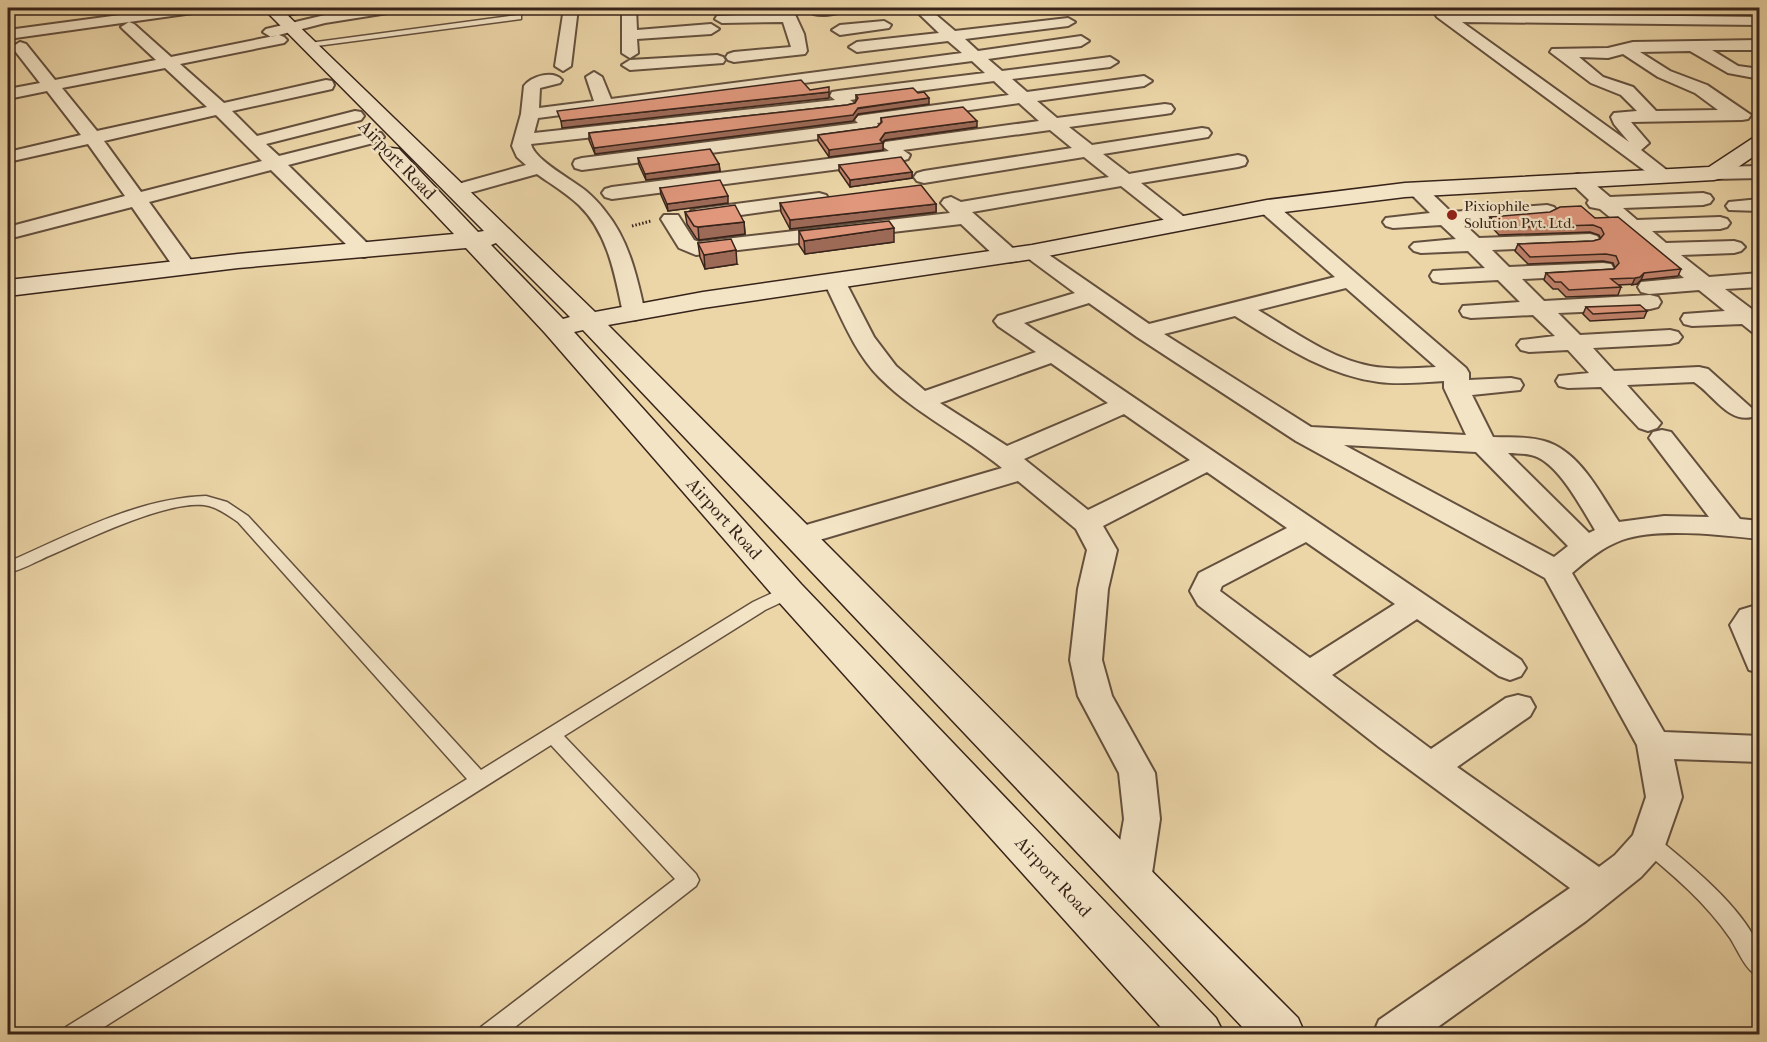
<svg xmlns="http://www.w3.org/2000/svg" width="1767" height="1042" font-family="'IM FELL French Canon',serif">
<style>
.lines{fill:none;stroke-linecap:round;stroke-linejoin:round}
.lane-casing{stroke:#64503e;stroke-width:3}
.street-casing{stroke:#64503e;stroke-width:4}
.secondary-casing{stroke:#37231a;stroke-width:3}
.path{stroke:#37231a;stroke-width:3;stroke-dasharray:1.5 2;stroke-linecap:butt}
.lane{fill:#f3e4c6;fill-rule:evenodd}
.street{fill:#f3e4c6;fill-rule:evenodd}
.secondary{fill:#f3e4c6;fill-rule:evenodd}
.wall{fill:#c1826b;stroke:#37231a;stroke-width:1.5}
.shaded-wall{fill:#9d6a57;stroke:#37231a;stroke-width:1.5}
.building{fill:#e0977c;stroke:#37231a;stroke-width:1.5}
.poi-dot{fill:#8f2418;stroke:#f3e4c6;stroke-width:2}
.labels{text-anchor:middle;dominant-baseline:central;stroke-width:4.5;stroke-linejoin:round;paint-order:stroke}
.far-poi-label{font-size:15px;fill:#37231a;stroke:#f3e4c6;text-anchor:start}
.street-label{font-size:18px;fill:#37231a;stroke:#f3e4c6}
</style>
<rect width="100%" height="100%" fill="#ecd6a8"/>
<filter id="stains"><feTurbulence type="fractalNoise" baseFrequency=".00333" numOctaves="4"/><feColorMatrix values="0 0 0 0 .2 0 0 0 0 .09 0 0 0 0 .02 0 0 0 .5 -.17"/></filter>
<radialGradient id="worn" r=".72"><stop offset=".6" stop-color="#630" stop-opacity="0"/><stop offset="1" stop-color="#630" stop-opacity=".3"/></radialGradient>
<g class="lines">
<!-- lane casing -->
<g class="lane-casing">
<path id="lane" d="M314,8H331L278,17L274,15Z
M518,15H521V19L309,47L305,45L309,43Z
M206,496L227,502L248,516L481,770L753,602L783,588H795L797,592L795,596L765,610L564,736L696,874L699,880L696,886L506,1034H478L481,1027L675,879L551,745L93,1034H63L66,1027L467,779L238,522C229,516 220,509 209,506C173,497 86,540 51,555C37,561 22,570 8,573V562C70,535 137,498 206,496Z
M1649,835L1656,837C1689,864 1741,906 1758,945C1762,954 1760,968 1760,977C1746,972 1738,950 1730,938C1706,903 1674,876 1642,849L1639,843L1642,837Z"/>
</g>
<!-- street casing -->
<g class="street-casing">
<path id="street" d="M172,8H207L200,12L8,39V30Z
M370,8H401L394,12L325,23L271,37L263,32L266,29L325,15Z
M564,8H578L571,66L563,71L555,66Z
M622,8H636L637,30L711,24L719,29L711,34L637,39L638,53L630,58L622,53Z
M778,8H792L804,34L807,51L805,54L734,62L728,60L726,57L728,54L734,52L791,47L783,22L722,23L715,19L717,16L780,13Z
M811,8H848C840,15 816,18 808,11Z
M913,8H928L955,31L1068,18L1075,22L1068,26L965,39L978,51L1081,36L1089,41L1081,46L988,59L1002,71L1110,57L1118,62L1110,67L1012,79L1027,92L1144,76L1152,81L1144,86L1037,101L1057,118L1165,104L1171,105L1174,109L1171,113L1165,114L1069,127L1092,145L1202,128L1208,129L1211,133L1208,137L1202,138L1103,154L1129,174L1238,155L1245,157L1247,161L1245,165L1238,167L1141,183L1188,220L1191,224L1188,228H1174L1121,186L972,212L1016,251L1019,256L1016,261L1008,262L1000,261L961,224L696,255L679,248L661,219L664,215H678L694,240L699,242L950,213L941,203L944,199L951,197L961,202L1109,177L1084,157L924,183L917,181L914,177L917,173L924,171L1072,148L1050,130L903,150L910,155L908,159L901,161L612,199L605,197L602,193L605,189L612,187L889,151L882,146L885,142L1039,121L1019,103L877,123L880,127L877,131L871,132L582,170L575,168L573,164L575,160L582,158L858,123L855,120L858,116L864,115L1009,95L994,81L850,100L856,104L853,108L847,109L531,144C534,160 573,180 586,191C593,197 599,203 605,211C629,240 637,277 645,313L642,318L634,320L626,318L623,313C615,275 608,233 579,205C566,193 551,184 537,174L458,196L451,194L448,190L451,186L526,165L517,157L512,146L521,114L524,86C532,76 553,70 562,80L560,83L540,88L539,108L594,101L586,77L594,72L602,77L611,99L962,53L948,41L857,52L849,47L857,42L939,33ZM972,61L985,73L838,91L832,92L830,96L835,100L534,133L538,118Z
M1442,10L1450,13L1760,17V25L1462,22L1629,142L1614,124L1611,117L1614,113L1637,111L1621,95L1591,83L1550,52L1552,49L1608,48L1633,42L1760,40V50H1712L1738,66L1760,69V79L1728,73L1690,51L1640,52L1670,71L1707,85L1751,115L1748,119L1742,120L1631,122L1649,143L1641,150L1673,175L1670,179H1656L1437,17L1435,14L1437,11ZM1623,54L1658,77L1695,93L1718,110L1656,111L1633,87L1603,77L1579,57L1608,58Z
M884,21L891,25L889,28L840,35L832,30L840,25Z
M129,22L134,24L171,57L279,35L284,37L287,40L284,43L180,64L224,103L326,80L332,81L334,85L332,89L232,111L257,136L355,111L361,112L364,116L361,120L266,144L279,156L375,132L381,133L384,137L381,141L288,165L371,247L375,251L371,255L364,257L357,255L271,170L149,202L196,267L193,272L185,273L177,272L132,207L8,239V227L125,196L88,144L8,162V152L81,135L47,91L8,99V89L40,83L12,47L20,42L26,44L55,80L156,60L124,30L121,27ZM165,68L207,107L97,131L62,88ZM216,115L262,161L141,192L104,141Z
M717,55L723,57L725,60L723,63L630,70L622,65L630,60Z
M1760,166V178L1714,179L1707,177L1704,173L1707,169L1714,167Z
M1578,174L1585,176L1610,197L1703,193L1710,195L1713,199L1710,203L1703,205L1623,208L1637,220L1720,217L1727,219L1730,223L1727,227L1720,229L1652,231L1666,243L1734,241L1741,243L1745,247L1741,251L1734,253L1681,255L1709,277L1760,273V287L1725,289L1753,310L1760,311V334L1752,332L1742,324L1692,326L1684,324L1681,319L1684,314L1725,311L1699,290L1649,294L1641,292L1638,287L1641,282L1684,278L1600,209L1590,207L1587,203L1589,200L1568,180L1571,176Z
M1416,183L1423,185L1451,212L1547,205L1554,207L1557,211L1554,215L1547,217L1463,223L1479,238L1590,234L1597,236L1600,240L1597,244L1590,246L1492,250L1509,267L1603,263L1611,264L1614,269L1611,274L1603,275L1522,279L1544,301L1650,295L1658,297L1661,302L1658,307L1650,309L1558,313L1580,335L1670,330L1678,332L1682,337L1678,342L1670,344L1593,348L1614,371L1699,367L1708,369L1756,412L1752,417C1728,423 1713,394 1694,382L1627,385L1661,423L1657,428L1648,431L1639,428L1601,387L1568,388L1559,386L1556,381L1559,376L1589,373L1568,350L1529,352L1521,350L1517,345L1521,340L1555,336L1533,315L1471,318L1463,316L1460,311L1463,306L1520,302L1498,280L1441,283L1433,281L1430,276L1433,271L1485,268L1468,251L1421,253L1414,251L1410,247L1414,243L1456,239L1441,225L1393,228L1386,226L1383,222L1386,218L1430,213L1406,189L1409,185Z
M819,193L826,195L829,199L826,203L698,221L691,219L688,215L691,211L698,209Z
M1760,199V211L1729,210L1726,206L1729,202Z
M1267,201L1274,203L1466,368L1469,373V380L1511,378L1520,380L1523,385L1520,390L1472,395L1493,437C1509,438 1528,436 1544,441C1580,451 1600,494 1619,522L1664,516L1709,517L1649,438L1653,432L1662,430L1671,432L1740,519L1760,521V539C1723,535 1656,527 1622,540C1603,547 1587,560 1572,573L1664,732L1760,736V762L1674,759L1682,797L1662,854L1641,877L1586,921L1428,1034H1373L1379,1020L1570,888L1379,747L1198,605L1190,591L1199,573L1287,528L1207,472L1103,526L1117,550L1108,589L1102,660L1112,696L1155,773L1160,819L1151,880L1146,891L1132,896L1118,891L1113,880L1124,819L1119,773L1078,696L1070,660L1078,589L1087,550L1076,529L1018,481L799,546L789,544L785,537L789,530L1002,468C963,436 916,414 880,378C854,352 840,314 824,282L827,277L835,275L843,277L874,337L896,366L925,391L1036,352L998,326L994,321L998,316L1075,293L1025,256L1021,252L1025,248L1032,246L1039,248L1149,324L1335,277L1260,211L1257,207L1260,203ZM1346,288L1436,367C1414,368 1392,370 1370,366C1329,358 1293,331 1258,310ZM1089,303L1137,337L1296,441L1545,578L1637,745L1646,797L1633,835L1615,855L1599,867L1457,767L1530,716L1535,707L1530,698L1518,695L1506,698L1431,749L1332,675L1417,619L1499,676L1510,680L1521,676L1526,668L1521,660L1024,323ZM1235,316C1280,344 1325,375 1379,382C1400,385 1422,382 1444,381V388L1466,435L1311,427L1164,334ZM1051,363L1108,403L1007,446L940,403ZM1124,414L1190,460L1088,510L1024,459ZM1344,445L1476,452L1568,546L1554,557ZM1508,453C1515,454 1524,453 1531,455C1557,460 1582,509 1595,530L1589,533ZM1306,542L1395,604L1310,658L1220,591L1222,586Z
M1760,604V673L1749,670L1730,625L1740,610Z"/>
</g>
<!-- secondary casing -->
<g class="secondary-casing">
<path id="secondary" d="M263,8H280L595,312L703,292L1032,245L1267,200L1405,183L1709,167L1753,138L1760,136V152L1722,178L1714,180L1405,197L1267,214L1032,259L703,308L608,325L1298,1018L1305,1034H1249L583,330L574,332L801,584L1216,1018L1224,1034H1167L777,600L545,333L466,248L238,268L8,296V280L238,254L454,234L383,159L380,154L383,149L391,148L399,149L478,232L484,231ZM496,243L570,317L563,319L491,245Z"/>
</g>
<!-- path -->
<path class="path" d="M632,226L651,221"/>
<!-- lane -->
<use href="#lane" class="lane"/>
<!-- street -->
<use href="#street" class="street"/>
<!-- secondary -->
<use href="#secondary" class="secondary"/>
</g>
<!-- wall -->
<path class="wall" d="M856,95L929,104L858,114L853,121L595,154L589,140V133L847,105L855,103L856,101Z
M881,118L977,127L885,140L883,143V150L829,157L818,141V135L877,127L881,123Z
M638,158L719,164L720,171L646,180L639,165Z
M839,165L912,172V178L850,187L839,171Z
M660,188L728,203L668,211L661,195Z
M780,203L936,204V212L790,229L781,212Z
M685,212L744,222L745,234L699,240L696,238L687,224Z
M1490,217L1595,218L1681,269L1678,276L1641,280L1637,284L1619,285L1621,287L1618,295L1566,297L1558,289H1553L1544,280L1546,273L1614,269L1615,268L1613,263L1603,261L1528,264L1515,251L1518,244L1593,241L1601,239L1599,235L1590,232L1499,235L1488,223Z
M799,231L894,242L805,254L799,245Z
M698,243L737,264L705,269L700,257Z
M1586,307L1647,311L1644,318L1590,321L1583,314Z"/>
<!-- shaded-wall -->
<path class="shaded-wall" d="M829,92V98L562,128L561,121Z
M929,98V104L858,114L853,121L595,154L594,148Z
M977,121V127L885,140L882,143H883V150L829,157V150L880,140L885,133Z
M719,164L720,171L646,180L645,174Z
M912,172V178L850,187V180Z
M728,196V203L668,211L667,204Z
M936,204V212L790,229V220Z
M744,222L745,234L699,240L698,227Z
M894,228V242L805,254L804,241Z
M736,250L737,264L705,269L704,255Z
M1644,273L1641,280L1637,284L1632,285L1635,278Z"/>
<!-- building -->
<path class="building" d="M801,80L810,90L829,87V92L561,121L557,111Z
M913,88L918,93L924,92L929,98L858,108L853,115L594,148L589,133L847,105L855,103L858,98L856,95Z
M963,107L977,121L885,133L880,140L883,143L829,150L818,135L877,127L882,122L881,118Z
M710,149L719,164L645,174L638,158Z
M901,157L912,172L850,180L839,165Z
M720,180L728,196L667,204L660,188Z
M921,185L936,204L790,220L780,203Z
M735,205L744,222L698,227L694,226L685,212Z
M1581,206L1595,218L1618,217L1681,269L1644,273L1640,277L1635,278L1611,279L1621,287L1569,290L1561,282H1555L1546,273L1614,269L1619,263L1616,256L1606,254L1530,257L1518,244L1593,241L1600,239L1604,234L1601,228L1593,225L1502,228L1490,217L1550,212L1560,207Z
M889,221L894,228L804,241L799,231Z
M731,239L736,250L704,255L698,243Z
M1640,305L1647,311L1593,314L1586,307Z"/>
<!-- markers -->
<circle class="poi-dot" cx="1452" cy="215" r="6"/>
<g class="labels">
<!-- far-poi labels -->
<g class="far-poi-label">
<text x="1464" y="206">Pixiophile<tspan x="1464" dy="17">Solution Pvt. Ltd.</tspan></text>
</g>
<!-- street labels -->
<g class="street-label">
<text transform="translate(397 160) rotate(46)">Airport Road</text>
<text transform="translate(724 519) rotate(48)">Airport Road</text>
<text transform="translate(1053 877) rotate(47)">Airport Road</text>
</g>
</g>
<!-- margin -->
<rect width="1767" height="1042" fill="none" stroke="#ecd6a8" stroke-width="30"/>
<rect x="9" y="9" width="1749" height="1024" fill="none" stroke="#37231a" stroke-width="3"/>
<rect x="15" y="15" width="1737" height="1012" fill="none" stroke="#37231a" stroke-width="1.5"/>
<rect width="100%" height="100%" filter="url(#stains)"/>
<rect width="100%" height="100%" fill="url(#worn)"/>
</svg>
